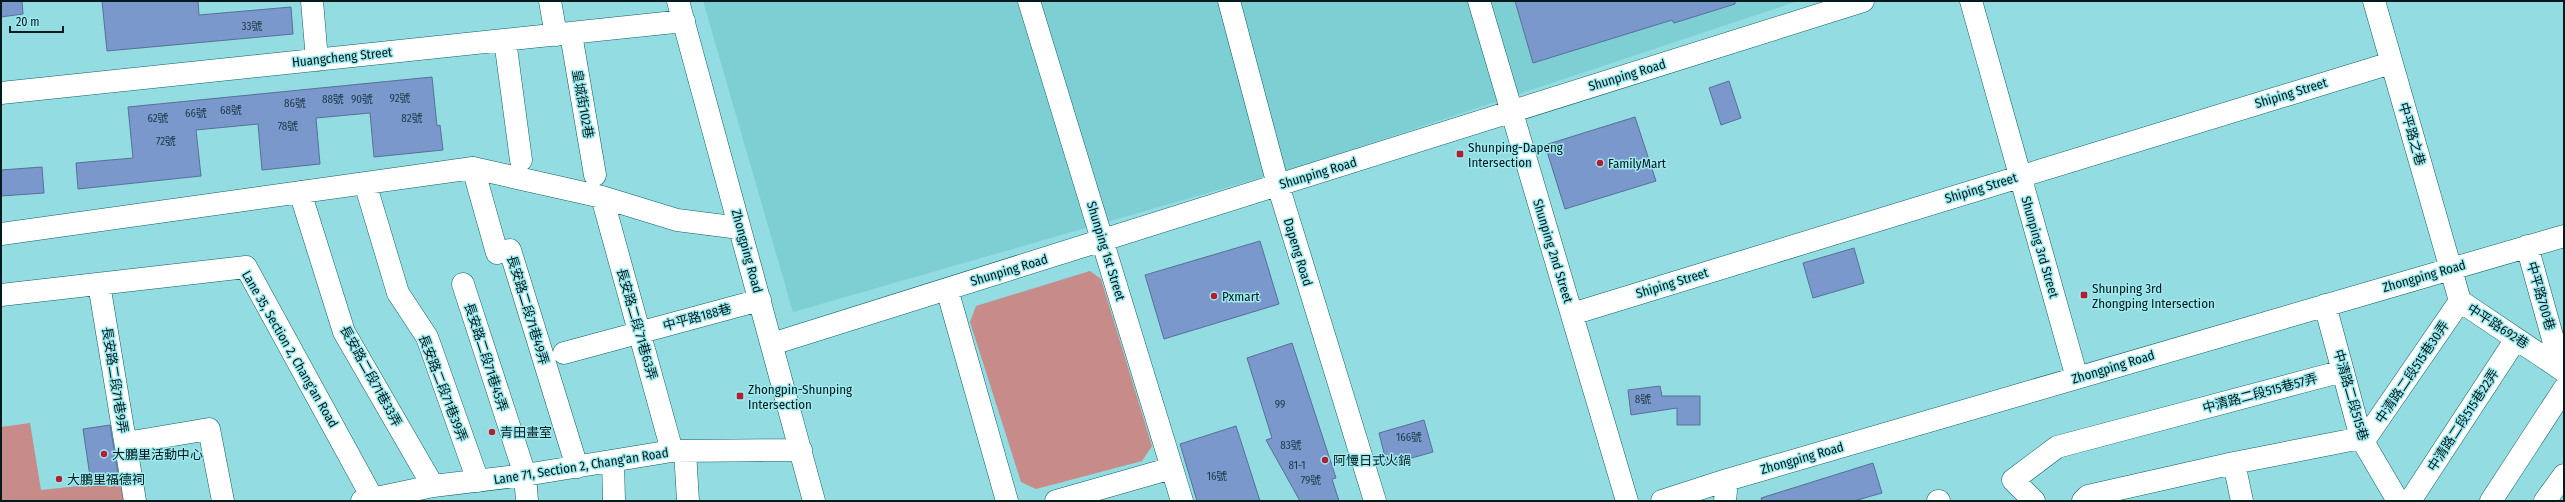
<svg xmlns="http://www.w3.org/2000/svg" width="2565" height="502" font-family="'Fira Sans Condensed','Noto Sans TC',sans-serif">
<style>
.built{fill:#7dcfd4}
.green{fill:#c78b89}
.building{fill:#7a98cb;stroke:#57709a}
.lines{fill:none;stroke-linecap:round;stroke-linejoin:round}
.minor-casing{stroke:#0c6166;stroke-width:23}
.minor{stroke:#fff;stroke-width:22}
.poi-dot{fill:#b21f32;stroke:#9fe9ee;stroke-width:1.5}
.labels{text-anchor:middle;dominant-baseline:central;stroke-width:3;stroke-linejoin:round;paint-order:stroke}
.number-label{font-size:11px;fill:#1e3a48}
.street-label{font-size:13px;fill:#001b1d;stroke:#9fe9ee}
.poi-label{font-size:13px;fill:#001b1d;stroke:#9fe9ee;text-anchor:start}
</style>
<rect width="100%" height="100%" fill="#93dce1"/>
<!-- built -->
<path class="built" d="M703,1H1798L1312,163L793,312Z"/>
<!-- green -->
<path class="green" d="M1090,271L1101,279L1152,446L1142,461L1036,489L1021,482L970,322L976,306Z
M30,423L41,490L127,481L130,501H1V427Z"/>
<!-- building -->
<path class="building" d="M1,1H22L23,14L1,17Z
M102,1H198L199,15L291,7L293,34L107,51Z
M1515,1H1735V4L1674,23L1672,20L1533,63Z
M432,77L437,126L440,125L443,150L374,157L370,113L316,118L320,164L262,170L258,124L196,130L201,176L78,189L76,163L133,158L128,107Z
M1729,81L1741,118L1721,125L1709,88Z
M1635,117L1656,181L1565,209L1545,145Z
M42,167L44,193L1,196V170Z
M1260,241L1279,304L1164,339L1145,275Z
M1854,248L1864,283L1813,298L1803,263Z
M1292,343L1336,478L1332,479L1339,501H1300L1266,440L1272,438L1247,358Z
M1660,386L1662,396H1700V425H1677V408L1631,415L1628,390Z
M1424,420L1433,452L1387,465L1379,433Z
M110,425L119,479L91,483L83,429Z
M1236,426L1260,501H1197L1180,444Z
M1873,463L1882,493L1854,501H1762L1761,498Z"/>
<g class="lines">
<!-- minor casing -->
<g class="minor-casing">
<path id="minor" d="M312,1L317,60
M550,1L556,35
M678,1L814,501
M1029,1L1182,501
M1229,1L1278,185L1375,501
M1479,1L1627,501
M1971,1L2077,378
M2374,1L2460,301L2564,371
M571,34L595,175
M505,40L521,160
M1,93L684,21
M473,168L497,253L510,250L577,467
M365,183L398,293L427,337L478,481
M300,192L344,332L433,486
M602,197L672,451
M1,234L473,168L602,197L677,220L740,228
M2527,246L2561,368
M99,284L135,501
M463,284L525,475L527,501
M947,289L1007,501
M1,295L246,267L374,501
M2325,305L2361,438L2398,501
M1572,314L2391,63
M772,344L1863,1
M564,353L760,300
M2363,442L2460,301
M126,443L209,429L223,501
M685,451L688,501
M613,461L614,501
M2234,463L2242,501
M362,501L433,486L525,475L672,451L801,450
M1056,501L1172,468
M1662,501L1727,480L2564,236
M1725,501L1727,480
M1938,501H1939
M2034,501L2013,480L2057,447L2343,371
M2083,501L2088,496L2234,463L2361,438
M2410,501L2516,339
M2491,501L2564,389
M2545,501L2564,475"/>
</g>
<!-- minor -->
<use href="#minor" class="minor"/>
</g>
<!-- markers -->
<g class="poi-dot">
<rect x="1456" y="150" width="8" height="8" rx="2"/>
<circle cx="1600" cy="163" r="4"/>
<rect x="2080" y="291" width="8" height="8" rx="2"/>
<circle cx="1214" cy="296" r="4"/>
<rect x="736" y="392" width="8" height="8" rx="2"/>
<circle cx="492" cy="432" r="4"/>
<circle cx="104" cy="454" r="4"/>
<circle cx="1325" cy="460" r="4"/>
<circle cx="59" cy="479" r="4"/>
</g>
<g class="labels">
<!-- number labels -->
<g class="number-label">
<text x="252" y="26">33號</text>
<text x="400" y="98">92號</text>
<text x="333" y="99">88號</text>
<text x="362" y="99">90號</text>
<text x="295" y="103">86號</text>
<text x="231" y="110">68號</text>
<text x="196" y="113">66號</text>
<text x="158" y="118">62號</text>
<text x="412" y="118">82號</text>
<text x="288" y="126">78號</text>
<text x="166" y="141">72號</text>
<text x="1643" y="399">8號</text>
<text x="1280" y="404">99</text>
<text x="1409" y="437">166號</text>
<text x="1291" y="445">83號</text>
<text x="1297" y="465">81-1</text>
<text x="1217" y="476">16號</text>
<text x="1311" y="480">79號</text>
</g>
<!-- street labels -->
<g class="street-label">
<text transform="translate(342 57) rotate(-6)">Huangcheng Street</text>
<text transform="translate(1627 75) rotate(-17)">Shunping Road</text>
<text transform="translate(2291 93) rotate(-17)">Shiping Street</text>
<text transform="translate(583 104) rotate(80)">皇城街102巷</text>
<text transform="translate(2412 134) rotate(74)">中平路之巷</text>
<text transform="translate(1318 173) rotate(-17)">Shunping Road</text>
<text transform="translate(1981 188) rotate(-17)">Shiping Street</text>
<text transform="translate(2040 247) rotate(74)">Shunping 3rd Street</text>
<text transform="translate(747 251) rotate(75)">Zhongping Road</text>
<text transform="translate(1106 251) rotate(73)">Shunping 1st Street</text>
<text transform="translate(1553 251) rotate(73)">Shunping 2nd Street</text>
<text transform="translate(1298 252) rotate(73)">Dapeng Road</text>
<text transform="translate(1009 270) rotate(-17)">Shunping Road</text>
<text transform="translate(2424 276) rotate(-16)">Zhongping Road</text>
<text transform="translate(1672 283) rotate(-17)">Shiping Street</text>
<text transform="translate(2541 296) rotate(74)">中平路700巷</text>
<text transform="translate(528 310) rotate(73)">長安路二段71巷49弄</text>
<text transform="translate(697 317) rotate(-15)">中平路188巷</text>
<text transform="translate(637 324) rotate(74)">長安路二段˙71巷63弄</text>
<text transform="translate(2498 326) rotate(33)">中平路692巷</text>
<text transform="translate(290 349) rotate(60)">Lane 35, Section 2, Chang'an Road</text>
<text transform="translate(486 357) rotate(72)">長安路二段71巷45弄</text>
<text transform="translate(2113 367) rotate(-17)">Zhongping Road</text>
<text transform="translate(2412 372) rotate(-56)">中清路二段515巷30弄</text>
<text transform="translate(371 376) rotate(61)">長安路二段71巷33弄</text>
<text transform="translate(115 380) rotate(81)">長安路二段71巷9弄</text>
<text transform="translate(443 388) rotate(69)">長安路二段71巷39弄</text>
<text transform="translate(2260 393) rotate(-15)">中清路二段515巷57弄</text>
<text transform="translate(2351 395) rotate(74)">中清路二段515巷</text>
<text transform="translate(2463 420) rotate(-57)">中清路二段515巷22弄</text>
<text transform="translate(1802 458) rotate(-16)">Zhongping Road</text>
<text transform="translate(581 466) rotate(-9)">Lane 71, Section 2, Chang'an Road</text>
</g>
<!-- poi labels -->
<g class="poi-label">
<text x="1468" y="147">Shunping-Dapeng<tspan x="1468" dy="15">Intersection</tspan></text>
<text x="1608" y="163">FamilyMart</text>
<text x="2092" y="288">Shunping 3rd<tspan x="2092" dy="15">Zhongping Intersection</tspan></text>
<text x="1222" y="296">Pxmart</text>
<text x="748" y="389">Zhongpin-Shunping<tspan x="748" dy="15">Intersection</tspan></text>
<text x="500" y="432">青田畫室</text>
<text x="112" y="454">大鵬里活動中心</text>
<text x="1333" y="460">阿慢日式火鍋</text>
<text x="67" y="479">大鵬里福德祠</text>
</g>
</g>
<!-- border -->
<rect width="2565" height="502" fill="none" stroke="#001b1d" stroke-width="4"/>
<!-- scale -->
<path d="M10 26v6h53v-6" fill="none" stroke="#001b1d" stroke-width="2"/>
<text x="16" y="26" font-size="12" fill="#001b1d" stroke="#9fe9ee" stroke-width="3" paint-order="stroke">20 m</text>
</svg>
